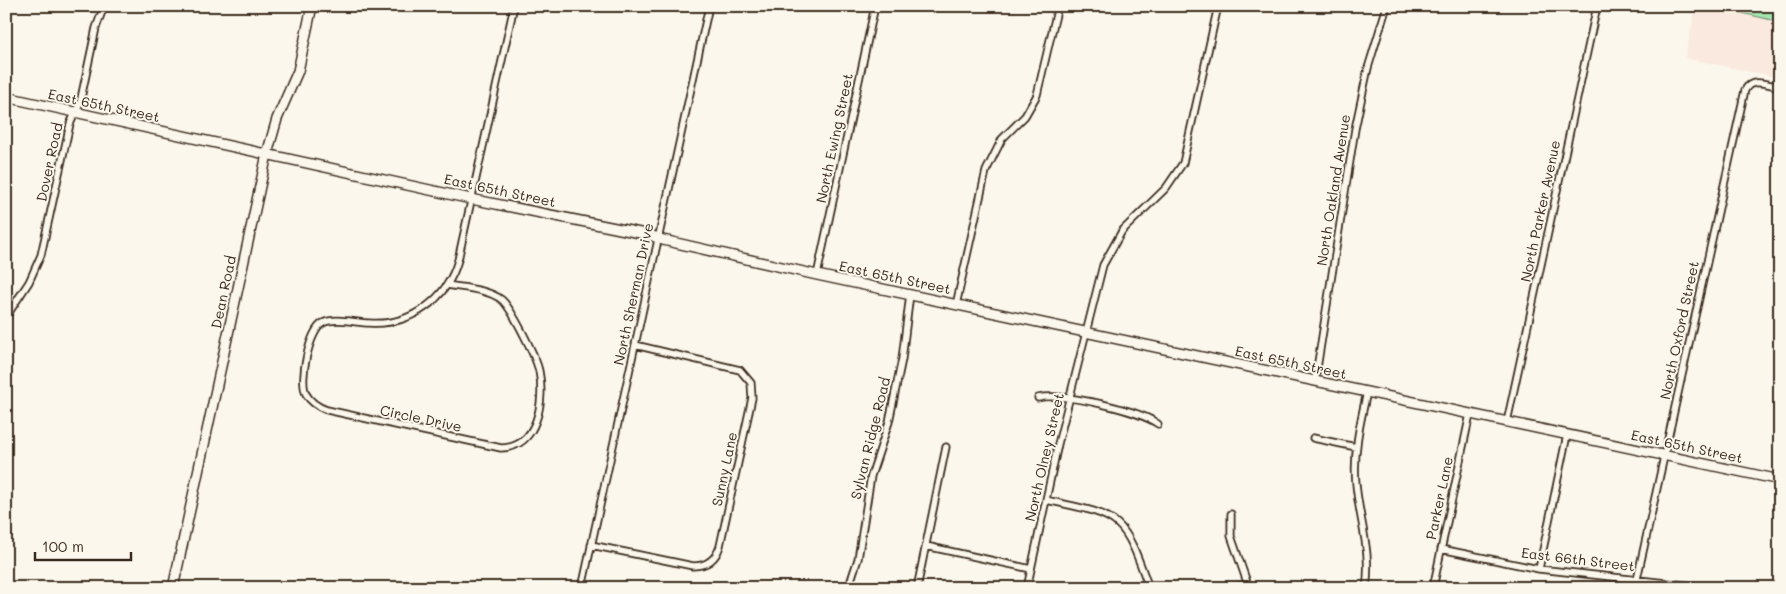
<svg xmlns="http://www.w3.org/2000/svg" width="1786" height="594" font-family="Mali,sans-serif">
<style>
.built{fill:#fae9de}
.green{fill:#a3e6b0;stroke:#6f8867}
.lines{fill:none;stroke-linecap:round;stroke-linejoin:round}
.street-casing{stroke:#3b2a1e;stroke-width:9}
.secondary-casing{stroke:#3b2a1e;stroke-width:12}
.street{stroke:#fbf7ec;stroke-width:5.5}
.secondary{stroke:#fbf7ec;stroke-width:9}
.labels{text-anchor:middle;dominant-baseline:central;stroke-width:4;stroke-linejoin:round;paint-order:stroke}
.street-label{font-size:14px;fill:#3b2a1e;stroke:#fbf7ec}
</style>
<rect width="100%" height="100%" fill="#fbf7ec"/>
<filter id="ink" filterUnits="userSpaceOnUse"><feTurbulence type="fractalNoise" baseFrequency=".02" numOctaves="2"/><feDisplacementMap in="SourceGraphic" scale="10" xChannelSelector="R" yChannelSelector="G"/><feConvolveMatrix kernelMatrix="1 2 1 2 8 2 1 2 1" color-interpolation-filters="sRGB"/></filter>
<g filter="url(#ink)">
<!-- built -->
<path class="built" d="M1696,6H1780V78L1685,58Z"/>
<!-- green -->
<path class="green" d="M1712,6H1780V22Z"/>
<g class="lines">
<!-- street casing -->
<g class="street-casing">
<path id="street" d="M817,275L875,6
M447,285C464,288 488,289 502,300C512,309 536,357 539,371C545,400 538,448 501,448L327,410C318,407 311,403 306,394C299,380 309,331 323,323C335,317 356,323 369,323C410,326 447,300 458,260L514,6
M956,305L986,171L1002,139L1025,116L1037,95L1058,6
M6,317L29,282L41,255L70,124L80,103L96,28L104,6
M1315,381L1355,129L1368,68L1387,6
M1038,398C1061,392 1139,410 1158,424
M1507,422L1597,6
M1313,438L1356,447
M1046,500C1121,516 1123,514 1149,588
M1231,514V536L1249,588
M591,545L693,566C707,566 716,559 720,546L752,398L751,383L740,370L635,345
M926,546L1031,569
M1441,549L1539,569L1712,588
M1539,569L1567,435
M849,586L858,559L871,476L889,422L902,359L910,294
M582,588L709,6
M917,588L946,447
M1027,588L1058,444L1103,265L1122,231L1166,188L1183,163L1218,6
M1233,588L1247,583
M1366,588C1372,552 1359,519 1356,484C1353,453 1360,423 1367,392
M1433,588L1470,414
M1635,588L1745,90C1752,77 1768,85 1780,87"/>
</g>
<!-- secondary casing -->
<g class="secondary-casing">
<path id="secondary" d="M6,97L471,199L650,235L663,240L817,275L1780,480
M173,588L267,154L277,119L298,71L312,6"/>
</g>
<!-- street -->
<use href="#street" class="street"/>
<!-- secondary -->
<use href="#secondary" class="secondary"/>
</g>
</g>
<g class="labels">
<!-- street labels -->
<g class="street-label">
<text transform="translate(104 105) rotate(12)">East 65th Street</text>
<text transform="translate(834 138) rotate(-78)">North Ewing Street</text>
<text transform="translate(49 162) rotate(-78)">Dover Road</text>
<text transform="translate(500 190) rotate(12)">East 65th Street</text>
<text transform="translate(1333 190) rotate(-81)">North Oakland Avenue</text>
<text transform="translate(1540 211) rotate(-78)">North Parker Avenue</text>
<text transform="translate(895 277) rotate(12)">East 65th Street</text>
<text transform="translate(223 292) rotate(-78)">Dean Road</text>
<text transform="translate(633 294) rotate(-78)">North Sherman Drive</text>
<text transform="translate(1679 330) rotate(-78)">North Oxford Street</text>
<text transform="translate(1291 362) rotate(12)">East 65th Street</text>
<text transform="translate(421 418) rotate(12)">Circle Drive</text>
<text transform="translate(870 438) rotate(-76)">Sylvan Ridge Road</text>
<text transform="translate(1687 446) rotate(12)">East 65th Street</text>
<text transform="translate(1044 457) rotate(-77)">North Olney Street</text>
<text transform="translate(724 469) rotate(-78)">Sunny Lane</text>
<text transform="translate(1439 498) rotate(-78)">Parker Lane</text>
<text transform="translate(1578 559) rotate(7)">East 66th Street</text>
</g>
</g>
<!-- margin -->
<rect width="1786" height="594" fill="none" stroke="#fbf7ec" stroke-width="25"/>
<rect x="12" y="12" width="1761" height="569" fill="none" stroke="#3b2a1e" stroke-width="2" filter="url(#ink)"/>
<!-- scale -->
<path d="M35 552v8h96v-8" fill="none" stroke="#3b2a1e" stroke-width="2.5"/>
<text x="42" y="552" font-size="15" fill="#3b2a1e" stroke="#fbf7ec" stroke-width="4" paint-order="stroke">100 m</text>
</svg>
